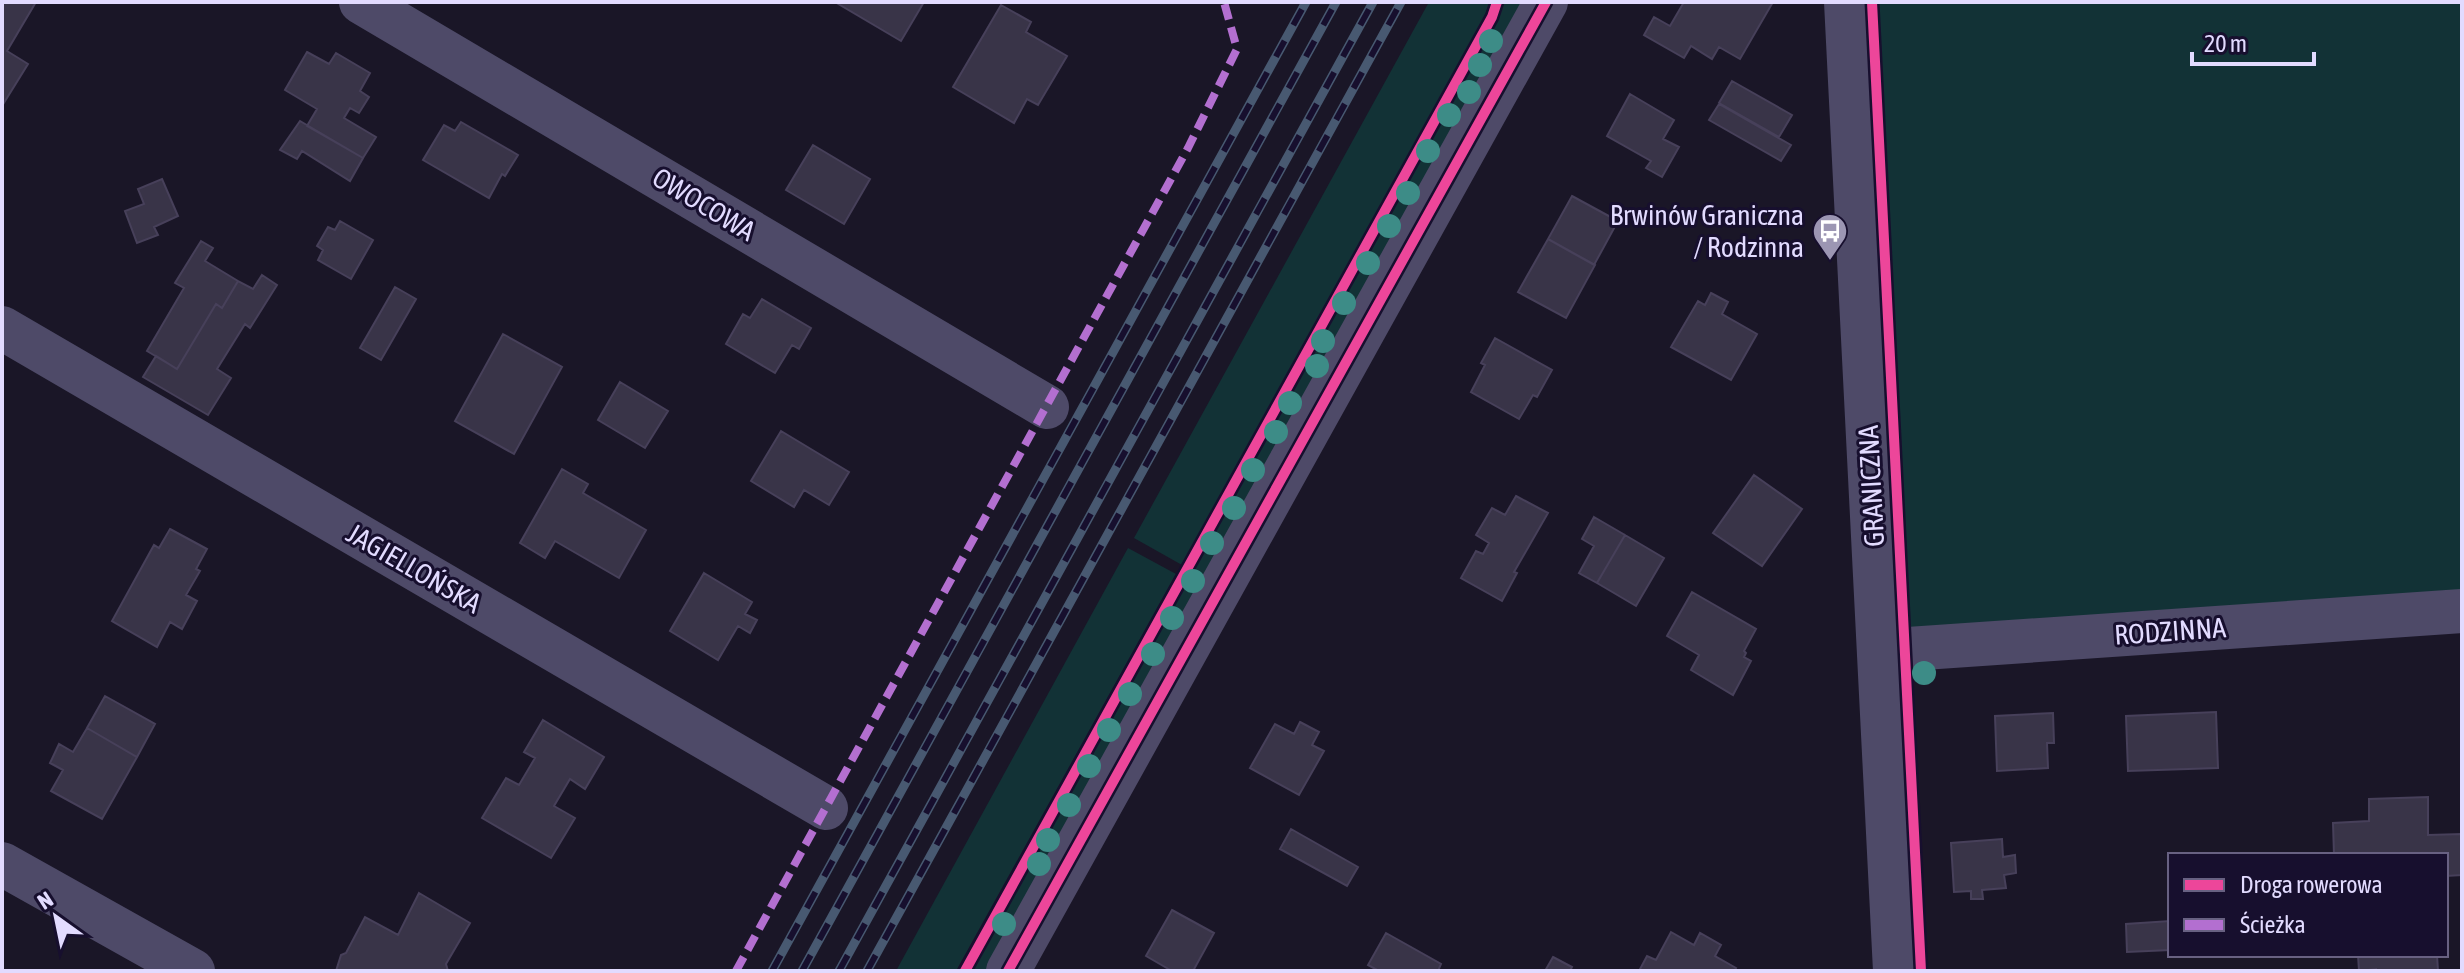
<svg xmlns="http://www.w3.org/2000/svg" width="2464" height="973" font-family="'Asap Condensed',sans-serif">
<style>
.green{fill:#123236}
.building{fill:#393448;stroke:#47405a;stroke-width:2}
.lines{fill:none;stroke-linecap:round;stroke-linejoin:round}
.minor{stroke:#4e4a68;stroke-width:44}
.tertiary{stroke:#4e4a68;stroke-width:44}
.rail-casing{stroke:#485971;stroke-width:9}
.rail{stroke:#170f2e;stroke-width:6;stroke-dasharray:18;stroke-linecap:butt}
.quiet{stroke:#b36fd0;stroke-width:8;stroke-dasharray:16 8;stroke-linecap:butt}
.cycleway-casing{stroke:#170f2e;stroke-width:15}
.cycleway{stroke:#ed469a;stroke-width:10}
.tree{fill:#3d8c87}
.labels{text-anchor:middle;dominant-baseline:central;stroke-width:6;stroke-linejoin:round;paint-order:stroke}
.street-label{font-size:28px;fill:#e2dbff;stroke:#170f2e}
.poi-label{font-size:28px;fill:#e2dbff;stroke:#170f2e;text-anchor:end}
</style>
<rect width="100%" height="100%" fill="#1a1627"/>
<!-- green -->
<path class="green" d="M1429,2H1490L1481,25L1182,565L1134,538Z
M1503,2H1528L988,971H971L1497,19Z
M1878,2H2462V595L1911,639Z
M1128,548L1176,574L956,971H896Z"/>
<!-- building -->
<path class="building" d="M2,2H36L7,51L28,64L2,106Z
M835,2H924L901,41Z
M1684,2H1773L1740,59L1719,47L1712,59L1691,46L1684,58L1644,35L1654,17L1670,26Z
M1001,5L1031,22L1026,32L1067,56L1038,105L1027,99L1014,123L953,87Z
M307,52L329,64L336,53L370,73L360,91L369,97L359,113L350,108L344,118L376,137L363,158L307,126L317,109L285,90Z
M1732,81L1792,115L1779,137L1719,103Z
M1630,94L1674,120L1663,139L1679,147L1662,177L1646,168L1651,161L1607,136Z
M1719,104L1791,145L1781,161L1709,120Z
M300,121L363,158L350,181L302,151L297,159L280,150Z
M461,122L518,155L505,176L502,174L489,198L423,160L444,125L455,131Z
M813,145L870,179L844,224L786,190Z
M162,179L178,216L154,227L158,235L137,243L125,211L144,204L138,189Z
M1572,196L1618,221L1594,265L1548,239Z
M340,221L373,240L351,279L318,260L323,250L317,246L328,227L335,230Z
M1548,239L1595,265L1566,318L1518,292Z
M201,241L213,248L205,261L238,281L222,308L216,304L177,369L147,351L184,288L175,283Z
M262,275L277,285L250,328L245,324L217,369L231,378L208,415L143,377L156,356L177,369L216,304L222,308L238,281L253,289Z
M395,287L416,299L381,360L360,348Z
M1711,293L1728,302L1722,314L1757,334L1731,380L1671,347L1698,301L1705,305Z
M762,299L811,328L799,349L792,345L775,373L726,344L743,314L750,318Z
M503,334L562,367L514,454L455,421Z
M1495,338L1552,370L1537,397L1533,395L1519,419L1471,392L1485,365L1481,363Z
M620,382L668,411L645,448L598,420Z
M781,431L849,472L829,505L804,490L794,507L751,481Z
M562,469L588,484L583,493L646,530L619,578L555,541L545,558L520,543Z
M1754,475L1802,509L1762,566L1713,533Z
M1516,496L1548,513L1514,572L1517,573L1502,601L1461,578L1476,551L1483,554L1489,543L1476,535L1492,508L1505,515Z
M1594,517L1625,535L1597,583L1579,573L1594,546L1582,539Z
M170,529L207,549L196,569L200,571L186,595L197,601L182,629L170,622L157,647L112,621L154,545L159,548Z
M1625,535L1664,558L1636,606L1597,583Z
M704,573L752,602L745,614L757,620L750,633L738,626L718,660L670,631Z
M1692,592L1756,629L1744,651L1746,653L1744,657L1751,661L1733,695L1691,670L1699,655L1667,636Z
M105,696L155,724L137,757L87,728Z
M2216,712L2218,768L2128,771L2126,716Z
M2053,713L2054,743H2047L2048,768L1997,771L1995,716Z
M543,720L604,757L585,789L570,779L554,806L575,818L551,858L482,818L506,778L519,785L535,758L524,752Z
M1300,722L1319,732L1312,745L1324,751L1299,795L1250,768L1275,724L1294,734Z
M87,728L137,757L102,819L51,791L63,770L50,763L59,744L73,752Z
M2428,797V835L2462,834V875L2446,876V855H2334L2333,823L2369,821V799Z
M1291,829L1358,867L1347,886L1280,849Z
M2002,839L2003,857L2015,855L2016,873L2004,875L2006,888L1982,890L1983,899H1971V891L1954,892L1951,843Z
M419,893L470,923L446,964L448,971H336L341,955L346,953L365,917L398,935Z
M1172,910L1214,933L1193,971H1172L1146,956Z
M2170,921V950L2127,952L2126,924Z
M1671,932L1694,945L1700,933L1721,945L1715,956L1736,968L1734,971H1639L1647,956L1656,960Z
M1386,933L1441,964L1438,971H1379L1368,965Z
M2358,955H2437L2438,971H2376V969L2359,971Z
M1553,957L1572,967L1570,971H1545Z"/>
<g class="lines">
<!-- minor -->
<path class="minor" d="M361,2L1047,407
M2,328L826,808
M1879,651L2462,611
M2,864L193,971
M1008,971L1546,2"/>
<!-- tertiary -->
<path class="tertiary" d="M1846,2L1895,971"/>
<!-- rail casing -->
<g class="rail-casing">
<path id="rail" d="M772,971L1306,2
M802,971L1336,2
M839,971L1373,2
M867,971L1401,2"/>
</g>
<!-- rail -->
<use href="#rail" class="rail"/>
<!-- quiet -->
<path class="quiet" d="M736,971L1188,148L1237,49L1224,2"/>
<!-- cycleway casing -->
<g class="cycleway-casing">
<path id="cycleway" d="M1872,2L1921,971
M965,971L1492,17L1497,2
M1008,971L1546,2"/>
</g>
<!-- cycleway -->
<use href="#cycleway" class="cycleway"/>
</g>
<!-- trees -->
<g class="tree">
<circle cx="1491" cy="41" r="12"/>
<circle cx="1480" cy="65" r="12"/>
<circle cx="1469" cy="92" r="12"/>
<circle cx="1449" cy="115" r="12"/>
<circle cx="1428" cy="151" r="12"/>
<circle cx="1408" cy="193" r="12"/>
<circle cx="1389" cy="226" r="12"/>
<circle cx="1368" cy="263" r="12"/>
<circle cx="1344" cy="303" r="12"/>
<circle cx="1323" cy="341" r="12"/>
<circle cx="1317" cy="366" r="12"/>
<circle cx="1290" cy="403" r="12"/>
<circle cx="1276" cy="432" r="12"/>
<circle cx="1253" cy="470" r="12"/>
<circle cx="1234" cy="508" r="12"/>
<circle cx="1212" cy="543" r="12"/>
<circle cx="1193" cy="581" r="12"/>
<circle cx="1172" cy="618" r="12"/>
<circle cx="1153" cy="654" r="12"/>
<circle cx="1924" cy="673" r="12"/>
<circle cx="1130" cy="694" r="12"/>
<circle cx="1109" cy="730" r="12"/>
<circle cx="1089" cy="766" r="12"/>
<circle cx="1069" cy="805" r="12"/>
<circle cx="1048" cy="840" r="12"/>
<circle cx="1039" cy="864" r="12"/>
<circle cx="1004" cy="924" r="12"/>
</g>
<!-- icons -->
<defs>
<g id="bus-pin" transform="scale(1.8)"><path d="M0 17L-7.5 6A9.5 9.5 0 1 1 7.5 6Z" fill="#9c96b3" stroke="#170f2e"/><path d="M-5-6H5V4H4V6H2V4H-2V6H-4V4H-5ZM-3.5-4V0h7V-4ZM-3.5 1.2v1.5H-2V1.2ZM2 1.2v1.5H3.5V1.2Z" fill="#fff"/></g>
</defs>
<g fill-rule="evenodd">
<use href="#bus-pin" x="1830" y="231"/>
</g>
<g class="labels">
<!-- street labels -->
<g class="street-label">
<text transform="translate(704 204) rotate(31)">OWOCOWA</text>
<text transform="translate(1871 486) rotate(-93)">GRANICZNA</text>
<text transform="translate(414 568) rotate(30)">JAGIELLOŃSKA</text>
<text transform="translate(2170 631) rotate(-4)">RODZINNA</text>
</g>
<!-- poi labels -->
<g class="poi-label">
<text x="1804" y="215">Brwinów Graniczna<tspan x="1804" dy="32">/ Rodzinna</tspan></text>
</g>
</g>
<!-- border -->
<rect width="2464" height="973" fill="none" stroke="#e2dbff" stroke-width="8"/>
<!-- legend -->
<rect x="2168" y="853" width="280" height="104" fill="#170f2e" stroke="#686182" stroke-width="2"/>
<rect x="2184" y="879" width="40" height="12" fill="#ed469a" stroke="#686182" stroke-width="2"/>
<text x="2240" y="893" font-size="24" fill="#e2dbff">Droga rowerowa</text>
<rect x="2184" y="919" width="40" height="12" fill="#b36fd0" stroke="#686182" stroke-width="2"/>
<text x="2240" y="933" font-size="24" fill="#e2dbff">Ścieżka</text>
<!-- north arrow -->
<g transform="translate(56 917) rotate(327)" stroke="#170f2e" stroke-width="6" paint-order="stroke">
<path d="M0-6L14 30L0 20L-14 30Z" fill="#e2dbff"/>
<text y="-12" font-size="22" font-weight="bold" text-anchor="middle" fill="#e2dbff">N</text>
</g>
<!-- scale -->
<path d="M2192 52v12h122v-12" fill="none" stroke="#e2dbff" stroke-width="4"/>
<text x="2204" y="52" font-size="24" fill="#e2dbff" stroke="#170f2e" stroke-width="6" paint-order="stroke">20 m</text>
</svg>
